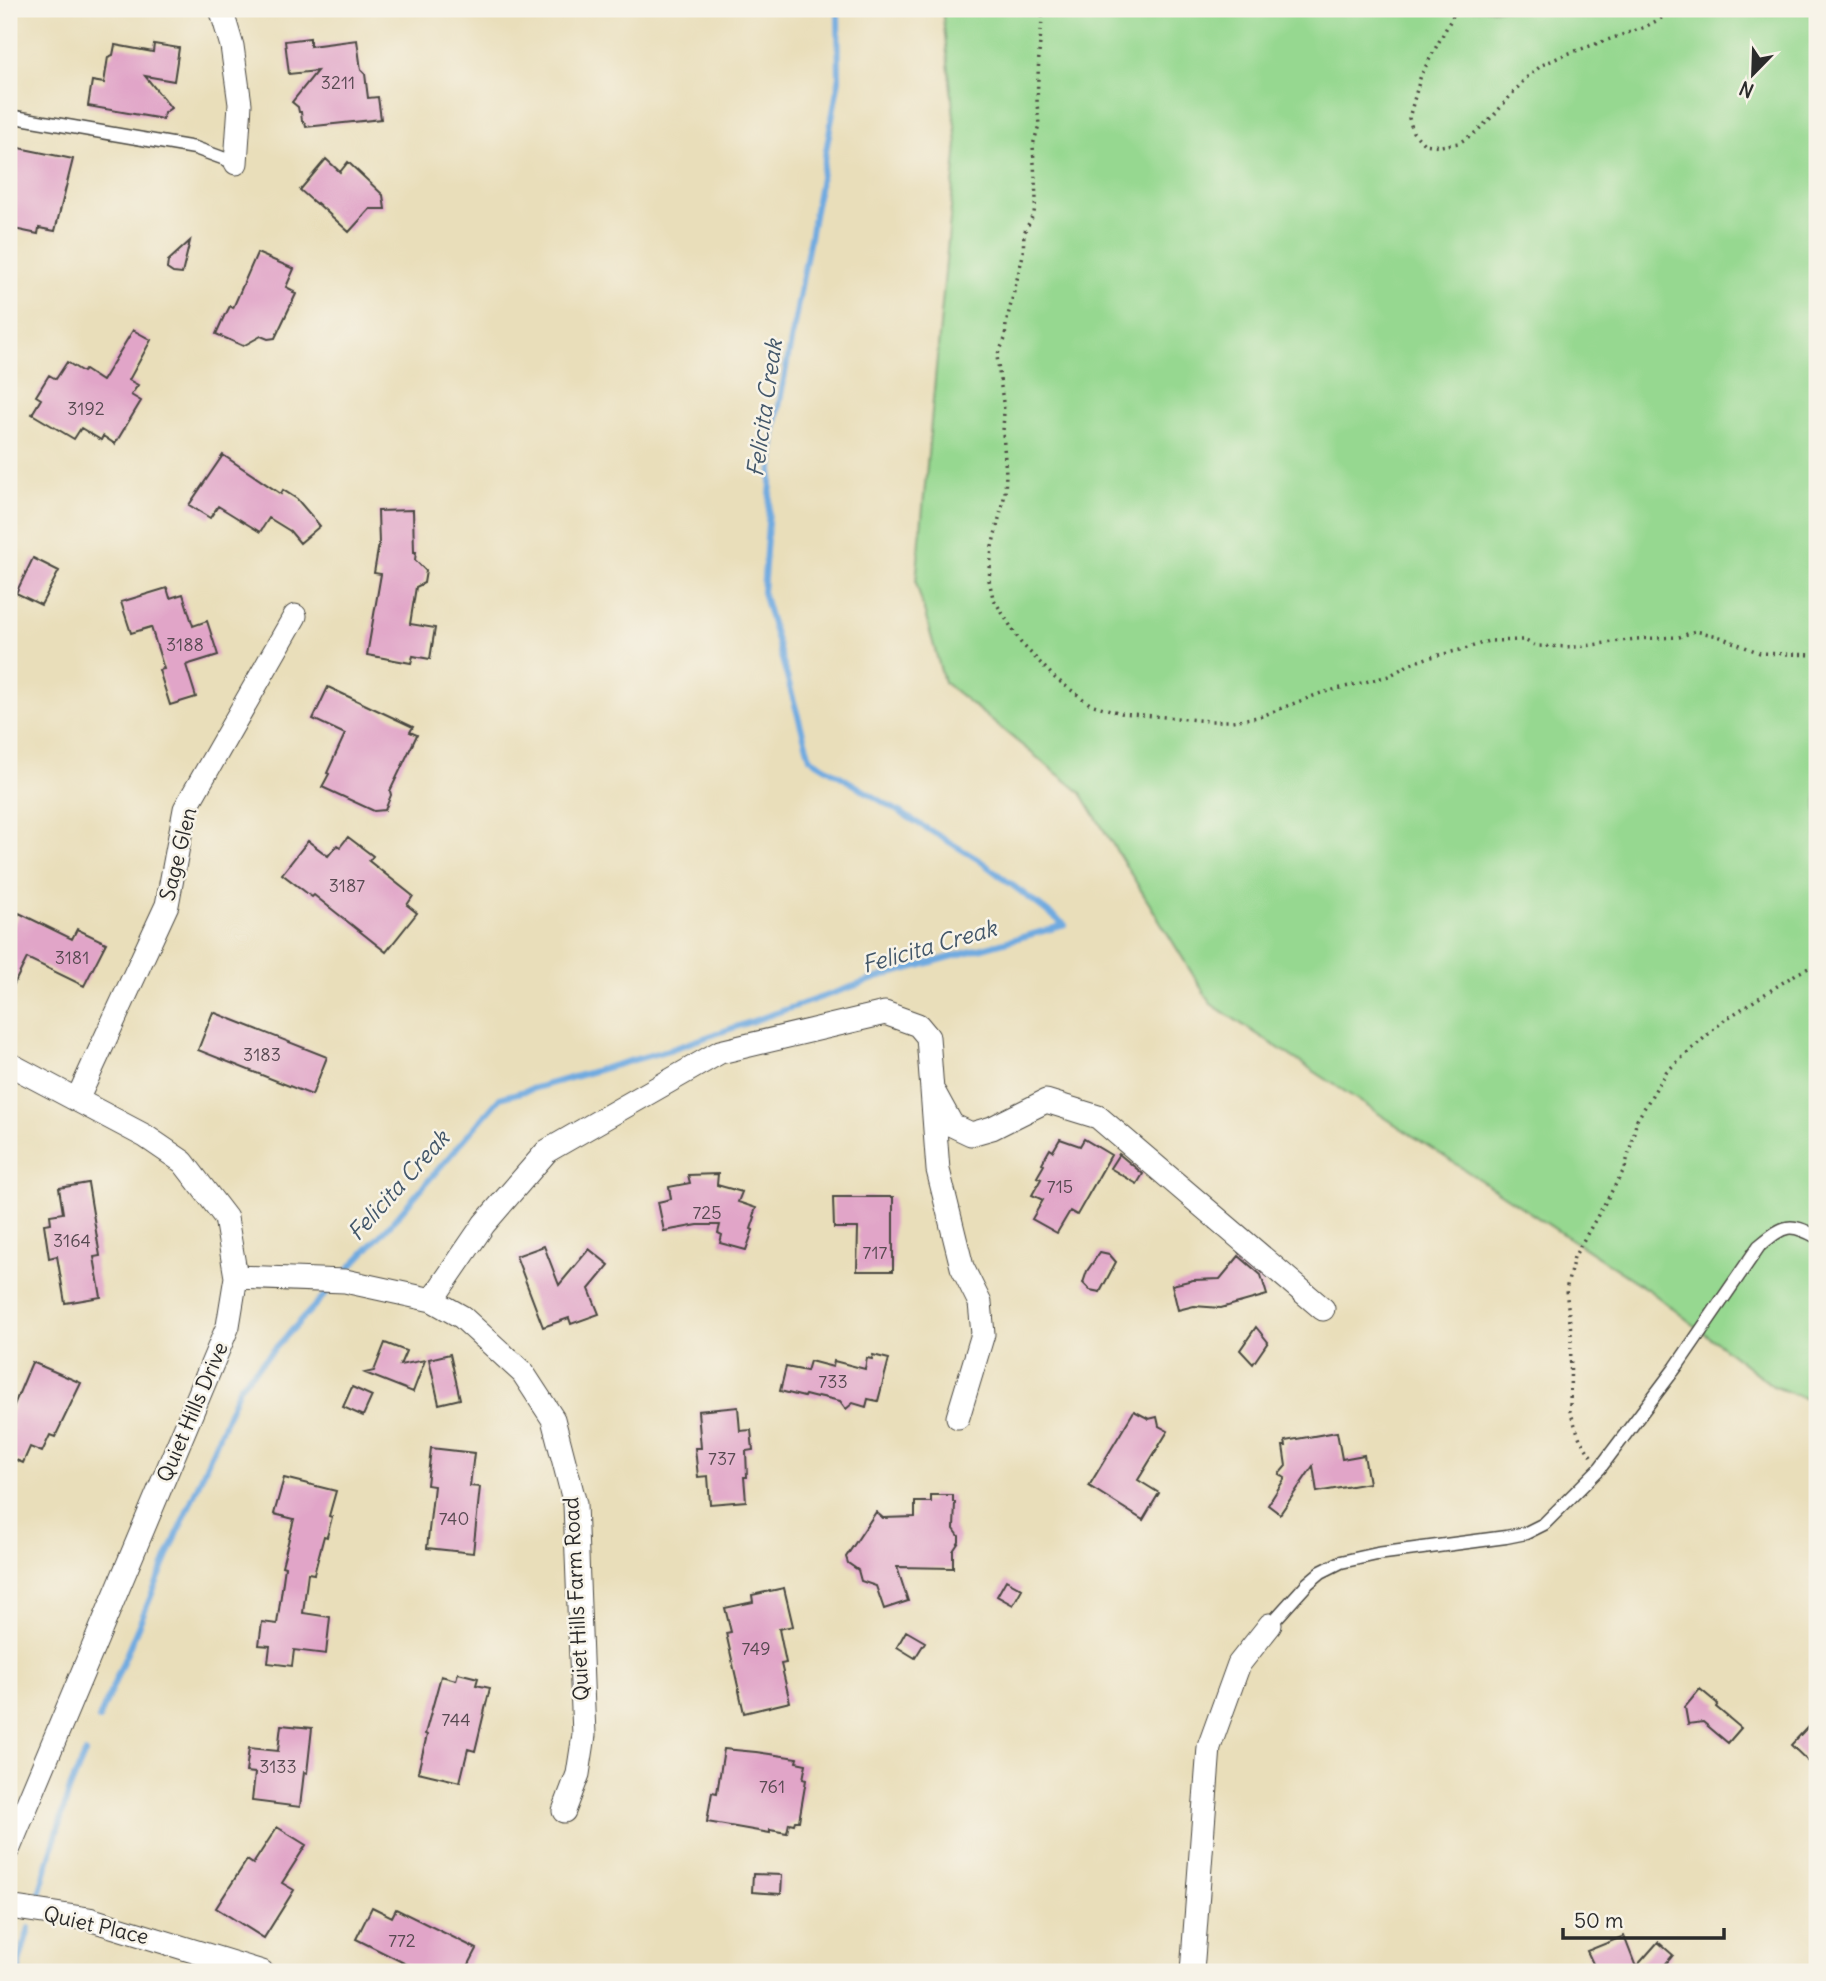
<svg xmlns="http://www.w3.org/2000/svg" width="1826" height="1981" font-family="Delius,sans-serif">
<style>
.green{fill:#96d890;stroke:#60825e;stroke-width:2}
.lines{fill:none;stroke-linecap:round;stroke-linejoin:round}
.stream{stroke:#70aae0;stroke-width:6}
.building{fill:#e1a5c8}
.service-casing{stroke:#484640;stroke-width:15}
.minor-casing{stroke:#484640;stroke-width:25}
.path{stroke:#484640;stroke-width:3.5;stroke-dasharray:2 5;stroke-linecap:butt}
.service{stroke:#fff;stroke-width:12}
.minor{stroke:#fff;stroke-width:23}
.labels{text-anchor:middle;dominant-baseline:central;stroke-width:5;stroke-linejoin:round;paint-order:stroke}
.number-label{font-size:18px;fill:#584a52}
.street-label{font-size:21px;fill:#2b2b2b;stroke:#f7f3e8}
.water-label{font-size:23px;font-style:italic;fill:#43576a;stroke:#f7f3e8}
</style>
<rect width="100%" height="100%" fill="#f7f3e8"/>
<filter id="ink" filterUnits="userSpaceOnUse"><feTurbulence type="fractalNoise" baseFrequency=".0143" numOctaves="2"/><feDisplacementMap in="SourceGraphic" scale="14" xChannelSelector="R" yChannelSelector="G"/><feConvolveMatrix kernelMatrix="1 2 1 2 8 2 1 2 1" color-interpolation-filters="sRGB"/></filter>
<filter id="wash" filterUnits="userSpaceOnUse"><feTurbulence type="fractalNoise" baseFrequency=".00686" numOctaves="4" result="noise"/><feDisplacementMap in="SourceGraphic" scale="28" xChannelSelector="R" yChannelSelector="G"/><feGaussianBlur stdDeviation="1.57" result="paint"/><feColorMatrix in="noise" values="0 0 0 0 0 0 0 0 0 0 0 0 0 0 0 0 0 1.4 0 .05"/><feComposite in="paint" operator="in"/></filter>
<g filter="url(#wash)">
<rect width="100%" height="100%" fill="#e9deba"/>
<!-- green -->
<path class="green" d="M942,9H1817V1403L1773,1386L1650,1291L1211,1004L1081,793L944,682L916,582L957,144Z"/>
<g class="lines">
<!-- stream -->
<path class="stream" d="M343,1275L388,1227L500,1098L672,1049L886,975L1065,925L979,860L810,758L763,592L775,428L839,80L838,9
M99,1719L240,1386L333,1286
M39,1894L69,1791L85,1753
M19,1972V1963L29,1928"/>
</g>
<g id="blocks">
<!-- building -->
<path class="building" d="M310,38V46L357,40L361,70L365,74L368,98L378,97L381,119L306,127L305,123L302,121L301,112H299L298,107L292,102L317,71L289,74L285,41Z
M154,44L179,48L174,81L145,76L171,108L164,113L163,119L88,106L92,81L104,83L108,57L113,55L115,45L153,52Z
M9,146L73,159L55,231L39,228L38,234L9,228Z
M326,159L340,172L348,162L383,195L385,209H370L349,232L317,203L316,204L300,190Z
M190,241L182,274L173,273L167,269L168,261Z
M257,253L294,269L286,287L294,291L293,293L296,294L275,338L268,339L261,336L243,346L216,334L225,314H226L230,306L233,308Z
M133,330L151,340L129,380L138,385L131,395L141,401L115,444L103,436L101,440L81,428L74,439L32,414L41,399L36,396L49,375L56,379L67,362L83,372L85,370L102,381Z
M223,455L281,494L283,490L297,499L320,526L300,543L290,531L269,518L260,532L218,506L210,518L189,505Z
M413,510L414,552H416L415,560L426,571L424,583L416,587L410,624L435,628L430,659L413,656L411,663L367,655L381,574L374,573L379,544L378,511Z
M33,558L59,571L41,605L16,593Z
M167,588L170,598L183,594L193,626L207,621L218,655L186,665L196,697L170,705L159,670L164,669L151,627L131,633L121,602Z
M328,687L413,727L410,732L417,735L390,791L391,795L385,810L374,811L322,787L329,774L327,773L345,734L313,719Z
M348,837L373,856L369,861L413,896L407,905L417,913L386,952L314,895L312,897L282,874L308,841L328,856L337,845L340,847Z
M19,913L72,939L77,929L106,943L84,986L27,958L9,994V934Z
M213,1012L327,1057L312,1095L198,1050Z
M1060,1139L1080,1146L1084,1139L1111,1155L1077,1215L1070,1211L1057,1233L1032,1219L1043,1200L1032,1195L1041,1179L1037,1177L1044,1165L1042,1163L1050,1149L1053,1151Z
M1119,1154L1143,1174L1137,1184L1110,1168Z
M718,1174L717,1185L742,1192L738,1202L756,1208L753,1216L755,1217L751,1229L753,1230L746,1250L720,1243L722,1235L718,1233L720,1225H698L664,1231L658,1202L671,1199L669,1187L690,1183L688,1175Z
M88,1183L100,1256L94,1257L101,1297L65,1303L57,1256L49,1258L44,1224L51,1223L50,1215L63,1213L59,1188Z
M833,1197H893V1271H857L858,1228H834Z
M544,1246L559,1285L589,1249L609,1265L589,1289L599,1314L571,1324L569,1318L543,1327L516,1256Z
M1100,1252L1109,1254L1116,1262L1100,1292L1090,1290L1083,1283L1087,1271Z
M1239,1256L1261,1275L1267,1295L1221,1308L1194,1306L1178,1310L1172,1285L1193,1280L1220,1279Z
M1256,1327L1268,1342L1253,1364L1240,1350Z
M385,1343L406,1351L400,1365L425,1360L413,1392L365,1373L374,1371Z
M450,1354L460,1399L439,1404L429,1359Z
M873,1355L889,1359L878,1401L868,1399L866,1407L853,1403L846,1409L840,1401L818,1396L817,1398L805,1395L804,1397L780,1391L786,1367L807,1371L810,1361L833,1367L834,1361L865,1369L867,1358L872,1359Z
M32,1362L81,1383L55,1437L50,1435L42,1452L30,1447L23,1463L9,1457V1417Z
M352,1387L372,1396L363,1416L343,1407Z
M738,1407L740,1431L751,1430L753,1450L746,1451L747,1477H744L746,1501L710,1504L708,1476L698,1477L695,1448H701L698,1411Z
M1134,1411L1149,1419L1157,1417L1159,1426L1168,1431L1138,1480L1159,1493L1143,1520L1089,1486Z
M1337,1432L1342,1459L1364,1455L1369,1483L1317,1492L1313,1466L1280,1514L1268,1505L1285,1478L1279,1474L1286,1466L1283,1446H1286L1285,1441Z
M431,1448L474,1453L470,1486L480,1487L473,1553L427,1548L434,1486L427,1485Z
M284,1478L336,1491L329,1516L332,1517L327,1537L324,1536L314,1574L308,1573L303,1613L330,1617L326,1654L294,1650L292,1666L268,1663L270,1646L259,1645L262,1622L277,1624L285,1567L282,1566L294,1519L274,1514Z
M931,1495H953V1502H955L954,1529L959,1536V1542L953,1551V1568L897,1567L908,1601L884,1609L876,1586L861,1581L858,1570L848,1563L846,1557L876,1512L883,1518L915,1517V1502H931Z
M1006,1580L1022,1589L1013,1605L997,1596Z
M784,1588L793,1626L779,1629L786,1663L781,1664L790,1702L744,1713L726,1633L731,1632L725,1608L753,1602L752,1595Z
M906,1631L925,1642L915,1658L897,1647Z
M458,1673L478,1678L476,1685L490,1688L475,1751L468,1749L460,1782L418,1772L427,1735L425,1734L441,1676L456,1680Z
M1700,1689L1718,1704L1716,1707L1741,1728L1728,1743L1703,1722L1688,1724L1685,1707Z
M1817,1717V1770L1791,1745Z
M281,1725L312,1728L307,1773L304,1772L300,1807L252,1801L255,1773L246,1772L249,1748L278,1751Z
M724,1749L756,1752L797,1758L796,1762L806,1764L803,1779L806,1780L799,1821H795L794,1824L789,1823L787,1833L770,1830V1833L707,1822L712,1792L717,1793Z
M277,1827L306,1845L282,1883L294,1890L264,1938L216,1908L247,1860L253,1864Z
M753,1874L782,1875L781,1894L752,1892Z
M372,1907L392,1917L396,1909L477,1949L465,1972H422L356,1939Z
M1624,1936L1636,1967L1658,1942L1673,1955L1659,1972H1597L1587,1951Z"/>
</g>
</g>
<g filter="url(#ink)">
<use href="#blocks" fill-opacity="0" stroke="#484640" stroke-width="2"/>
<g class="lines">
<!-- service casing -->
<g class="service-casing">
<path id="service" d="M9,116L195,148L236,163
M1270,1625L1308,1583L1321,1572L1341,1562L1377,1554L1506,1537L1526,1533L1544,1524L1600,1468L1676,1367L1759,1246C1784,1226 1788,1221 1817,1237"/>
</g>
<!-- minor casing -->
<g class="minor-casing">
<path id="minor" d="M221,9L232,46L240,104L236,163
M9,1064L145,1136L183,1162L226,1218L236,1277L228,1326L9,1848
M935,1094L952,1125L971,1134L992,1128L1046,1101L1098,1117L1323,1309
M77,1100L167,905L185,809L295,616
M236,1277L345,1281L432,1300L462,1317L523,1373L553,1419L575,1504L584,1735L578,1774L564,1811
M432,1300L484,1224L547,1151L720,1052L885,1013L918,1025L928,1037L938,1170L962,1267L980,1303L983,1334L958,1417
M9,1907L89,1919L262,1972
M1192,1972L1209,1747L1239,1664L1270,1625"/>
</g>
<!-- path -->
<path class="path" d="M1043,9L1039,53L1037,103L1039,125L1033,145L1036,199L1034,213L1024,233L1023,255L1006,324L1005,339L997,356L1004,410L1003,432L1006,474L1005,494L992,547L989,580L993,598L1021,643L1055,678L1090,704L1121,713L1209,721H1232L1259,717L1321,693L1389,676L1410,664L1427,658L1468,648L1488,641L1524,640L1536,646L1578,647L1635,639L1679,637L1695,631L1718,636L1760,653L1817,655
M1455,9V12L1421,75L1409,118L1413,132L1424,144L1441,146L1459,143L1476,132L1494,115L1525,79L1542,65L1564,55L1645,27L1678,9
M1591,1456L1580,1439L1570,1411L1571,1331L1566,1290L1574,1257L1625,1168L1637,1120L1666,1072L1723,1021L1796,974L1817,964"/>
<!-- service -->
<use href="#service" class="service"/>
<!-- minor -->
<use href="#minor" class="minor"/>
</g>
</g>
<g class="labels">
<!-- number labels -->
<g class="number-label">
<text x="338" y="82">3211</text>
<text x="86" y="408">3192</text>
<text x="185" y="644">3188</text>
<text x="347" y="885">3187</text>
<text x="72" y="957">3181</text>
<text x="262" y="1054">3183</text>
<text x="1060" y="1186">715</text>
<text x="707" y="1212">725</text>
<text x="72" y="1240">3164</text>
<text x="875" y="1252">717</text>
<text x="833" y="1381">733</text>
<text x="722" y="1458">737</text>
<text x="454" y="1518">740</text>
<text x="756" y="1648">749</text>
<text x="456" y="1719">744</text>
<text x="278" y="1766">3133</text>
<text x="772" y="1786">761</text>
<text x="402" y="1940">772</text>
</g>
<!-- street labels -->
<g class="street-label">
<text transform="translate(178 854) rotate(-76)">Sage Glen</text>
<text transform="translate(192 1412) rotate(-67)">Quiet Hills Drive</text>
<text transform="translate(576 1599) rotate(-93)">Quiet Hills Farm Road</text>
<text transform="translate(96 1925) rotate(13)">Quiet Place</text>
</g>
<!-- water labels -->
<g class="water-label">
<text transform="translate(764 408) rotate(-82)">Felicita Creak</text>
<text transform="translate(929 946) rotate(-16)">Felicita Creak</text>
<text transform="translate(398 1185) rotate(-48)">Felicita Creak</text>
</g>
</g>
<!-- margin -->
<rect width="1826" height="1981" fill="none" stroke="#f7f3e8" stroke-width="35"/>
<!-- north arrow -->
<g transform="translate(1753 74) rotate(203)" stroke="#f7f3e8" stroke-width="5" paint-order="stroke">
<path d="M0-5L12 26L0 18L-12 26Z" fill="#2b2b2b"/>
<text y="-10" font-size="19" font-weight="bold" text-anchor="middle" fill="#2b2b2b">N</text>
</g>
<!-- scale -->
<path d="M1563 1928v10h161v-10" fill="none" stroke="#2b2b2b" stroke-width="3.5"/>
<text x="1574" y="1928" font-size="21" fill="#2b2b2b" stroke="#f7f3e8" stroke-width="5" paint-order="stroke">50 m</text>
</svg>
